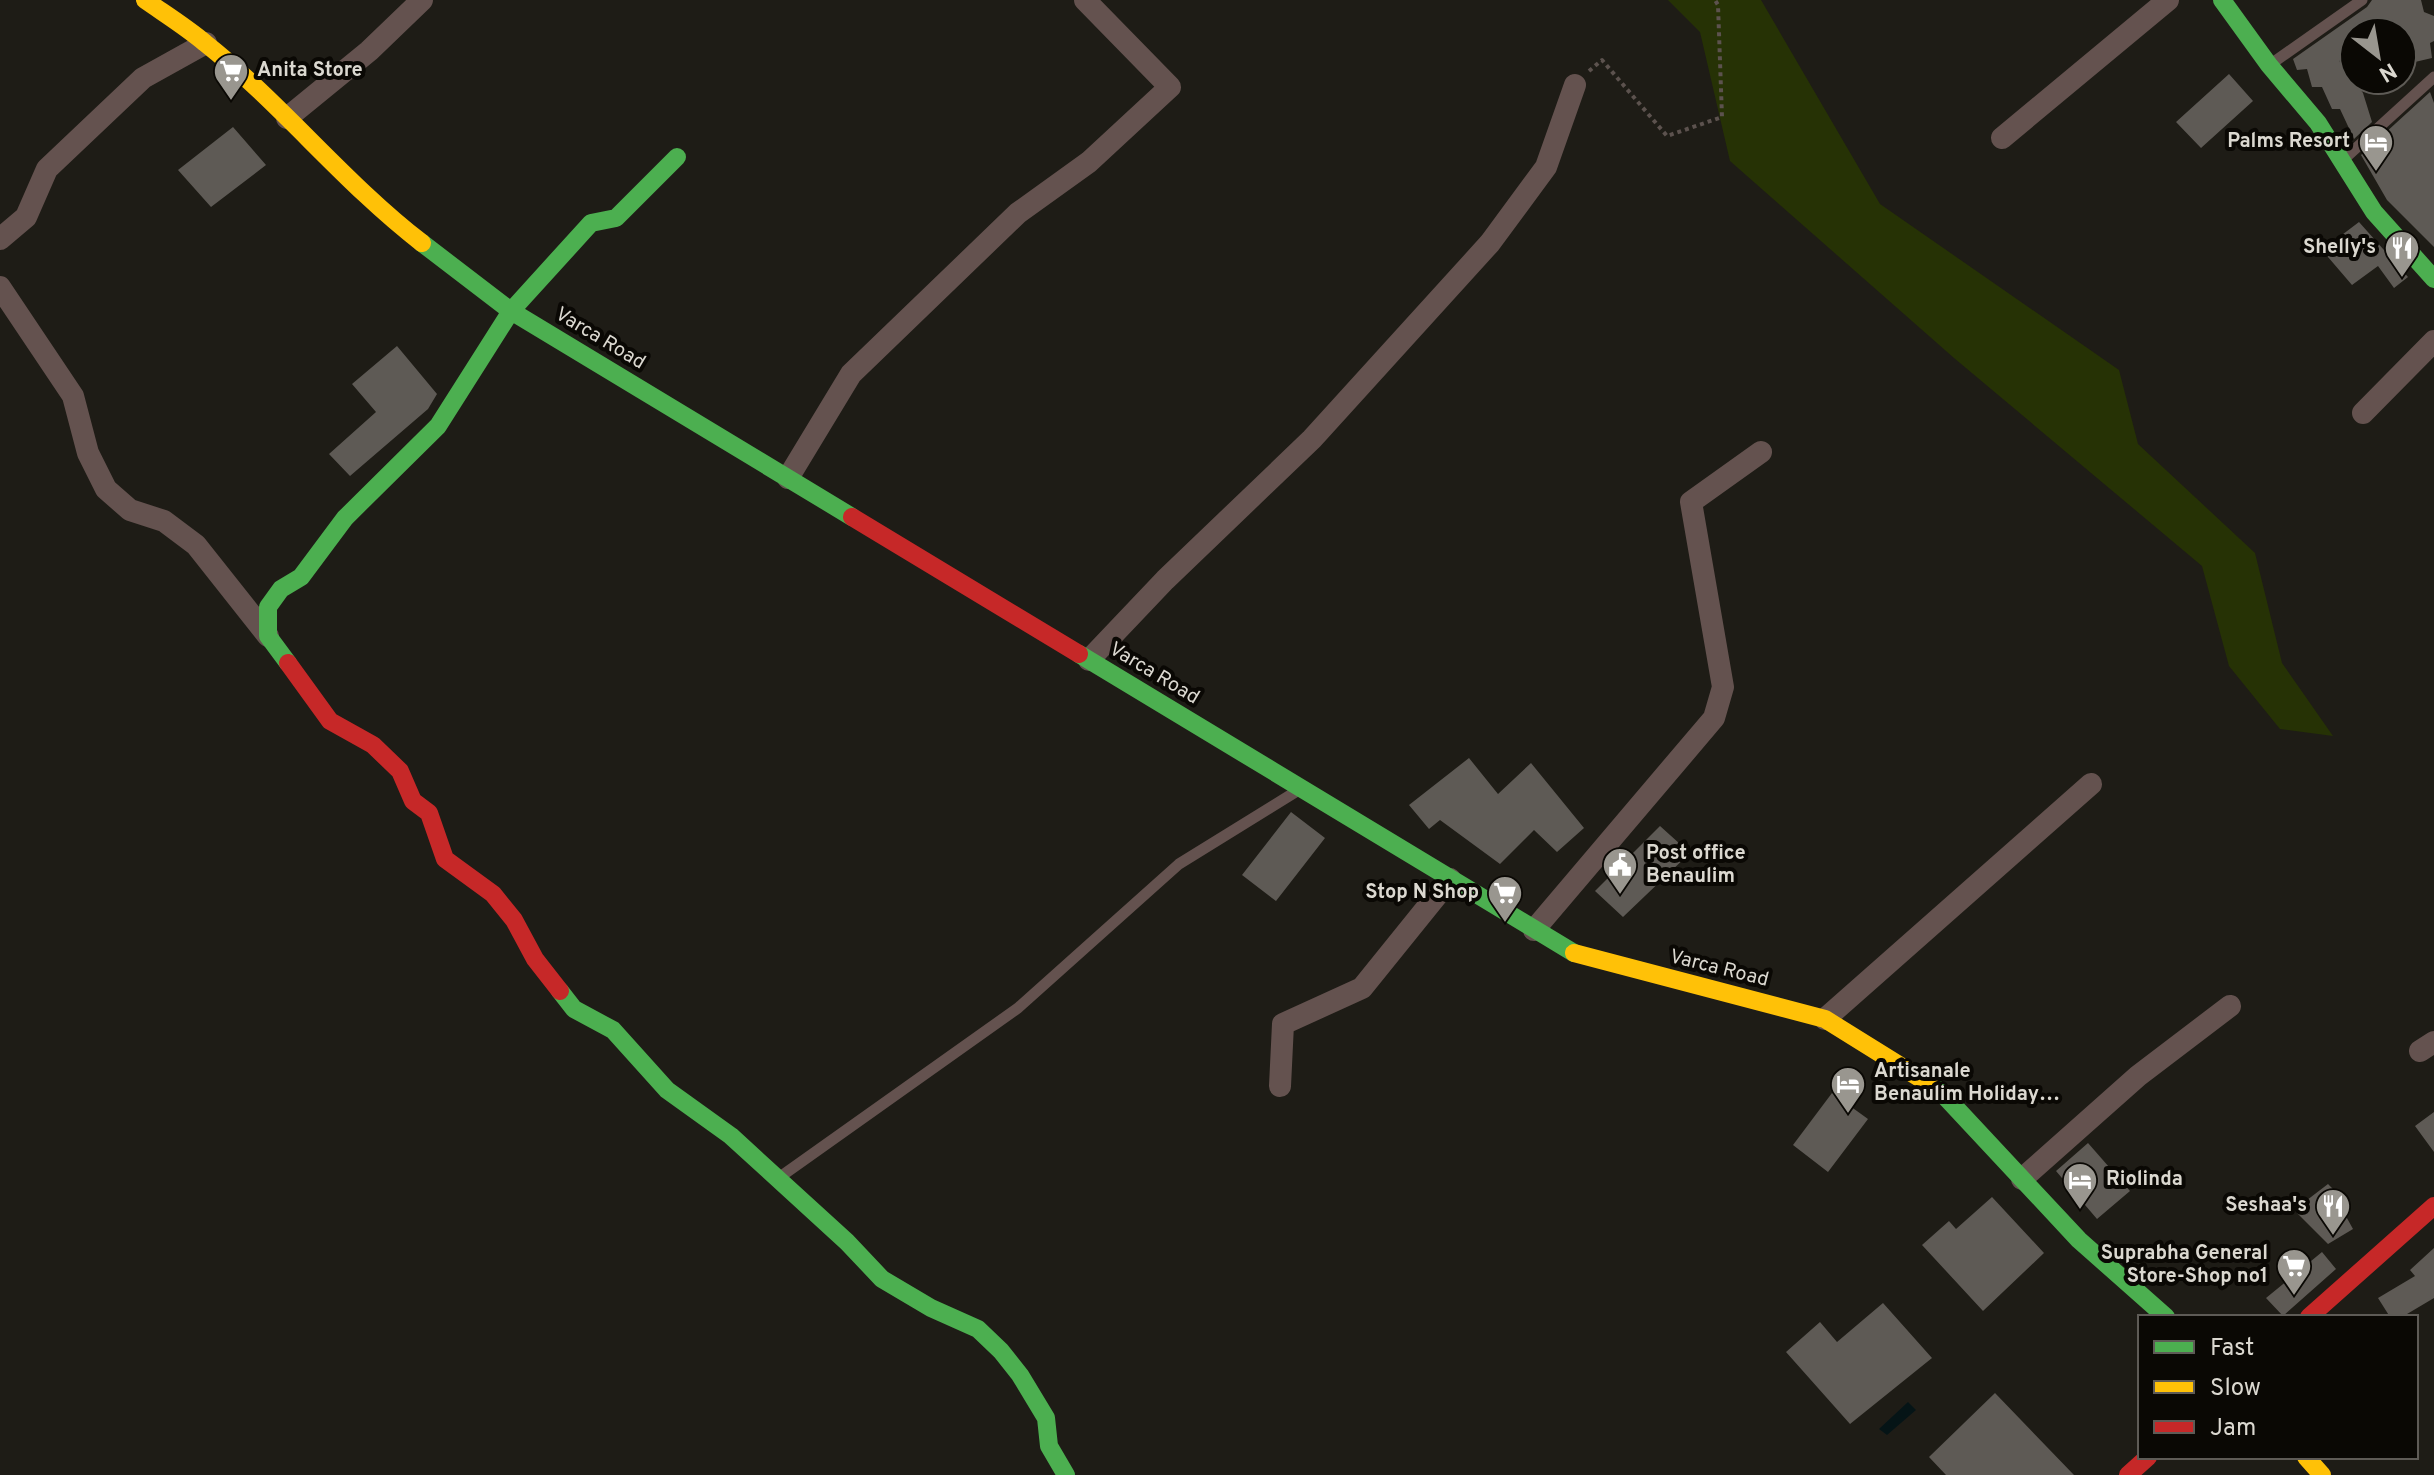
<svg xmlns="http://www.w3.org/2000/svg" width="2434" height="1475" font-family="Overpass,sans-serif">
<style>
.green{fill:#263205}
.water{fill:#051416}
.building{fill:#5e5a55}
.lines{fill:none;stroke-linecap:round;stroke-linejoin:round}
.path{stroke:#5c524e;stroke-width:4;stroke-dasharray:4 4;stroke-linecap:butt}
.lane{stroke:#64524f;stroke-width:11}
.street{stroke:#64524f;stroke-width:22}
.fast{stroke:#4caf50;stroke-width:18}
.slow{stroke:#ffc107;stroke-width:18}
.jam{stroke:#c62828;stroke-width:18}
.labels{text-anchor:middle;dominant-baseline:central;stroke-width:8;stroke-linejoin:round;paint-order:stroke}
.poi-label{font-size:20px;font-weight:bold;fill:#dbd8d0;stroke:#0a0804;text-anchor:end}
.street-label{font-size:20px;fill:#dbd8d0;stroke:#0a0804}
</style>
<rect width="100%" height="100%" fill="#1e1c16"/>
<!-- green -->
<path class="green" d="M1668,0H1761L1880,204L2119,370L2138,444L2255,553L2282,663L2333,736L2280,729L2229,666L2202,566L1954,358L1730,161L1700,32Z"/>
<!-- water -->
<path class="water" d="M1908,1402L1916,1410L1887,1435L1879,1429Z"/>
<!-- building -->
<path class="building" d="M2372,0H2421L2424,12L2434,16V41L2430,43L2432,58L2402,65V32H2354V50L2339,61L2363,93L2372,122L2354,139L2340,109H2332L2322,87H2312L2307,69L2297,70L2293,59L2367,7Z
M2229,74L2253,101L2201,148L2176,122Z
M2430,92L2434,103V247L2387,200L2361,155Z
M233,127L266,165L211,207L178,170Z
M2359,222L2408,277L2394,288L2378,266L2352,285L2322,250Z
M397,346L437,394L428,409L350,476L329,454L376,412L352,384Z
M1469,758L1498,794L1531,763L1584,828L1557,852L1534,830L1500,864L1440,820L1429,829L1409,805Z
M1291,812L1325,838L1276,901L1242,875Z
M1660,826L1690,853L1623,917L1595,891Z
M1832,1093L1868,1119L1828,1172L1793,1145Z
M2434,1112V1152L2415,1126Z
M2088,1143L2130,1191L2097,1219L2056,1171Z
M2328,1184L2341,1197L2337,1200L2353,1229L2328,1244L2294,1210Z
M1992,1197L2044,1253L1983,1311L1922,1245L1949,1221L1956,1229Z
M2434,1248V1298L2402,1317H2390L2378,1298L2415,1276L2410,1270Z
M2322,1252L2336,1269L2283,1316L2266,1298Z
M1883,1303L1932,1358L1850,1424L1786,1352L1820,1322L1837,1342Z
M1995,1393L2074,1475H1946L1929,1457Z"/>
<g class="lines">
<!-- path -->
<path class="path" d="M1589,71L1602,60L1667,136L1722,117L1718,5L1715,0"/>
<!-- lane -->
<path class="lane" d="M2271,64L2362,0
M2343,160L2434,77
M780,1177L1018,1008L1179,864L1297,791"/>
<!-- street -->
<path class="street" d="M287,118L369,51L422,0
M2002,138L2168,0
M0,239L26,217L47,169L143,78L206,43
M0,287L73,396L88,453L106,489L130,510L164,521L196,545L268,636
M2363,413L2434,341
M788,478L851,374L1018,213L1089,162L1170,87L1085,0
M1089,660L1165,580L1312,439L1490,243L1546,167L1575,85
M1534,930L1714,718L1723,687L1691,502L1761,452
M1825,1019L2091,784
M2420,1051L2434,1042
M1280,1086L1283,1024L1362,988L1450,879
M2022,1179L2138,1076L2230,1006"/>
<!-- fast -->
<path class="fast" d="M2222,0L2269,65L2318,123L2374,212L2434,279
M422,243L511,311L852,517
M1079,654L1574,953
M288,663L268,636V607L281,589L301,577L345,518L438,426L511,311L591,223L616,218L677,157
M560,991L574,1009L613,1030L667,1090L731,1136L847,1242L882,1279L931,1308L978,1329L1001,1351L1020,1375L1046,1418L1049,1446L1066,1475
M1931,1085L1940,1091L2079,1240L2166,1317"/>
<!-- slow -->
<path class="slow" d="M145,0C165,14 186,27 205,43C282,104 344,183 422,243
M1574,953L1825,1019L1931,1085
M2306,1457L2322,1475"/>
<!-- jam -->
<path class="jam" d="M852,517L1079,654
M288,663L330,721L373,745L400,771L413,801L429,813L445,859L493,894L514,920L535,959L560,991
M2309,1317L2434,1206
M2128,1475L2148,1457"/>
</g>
<!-- icons -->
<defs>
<g id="supermarket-pin" transform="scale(1.8)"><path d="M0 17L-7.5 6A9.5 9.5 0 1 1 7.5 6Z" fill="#99968f" stroke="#0a0804"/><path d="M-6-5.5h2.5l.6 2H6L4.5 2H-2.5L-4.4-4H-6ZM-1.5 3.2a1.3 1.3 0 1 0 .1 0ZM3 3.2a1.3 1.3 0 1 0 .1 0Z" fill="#fff"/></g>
<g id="hotel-pin" transform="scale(1.8)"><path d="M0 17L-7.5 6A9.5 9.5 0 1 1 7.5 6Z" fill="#99968f" stroke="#0a0804"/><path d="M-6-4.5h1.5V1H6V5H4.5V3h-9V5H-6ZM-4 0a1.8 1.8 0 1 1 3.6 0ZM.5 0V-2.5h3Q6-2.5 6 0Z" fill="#fff"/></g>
<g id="restaurant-pin" transform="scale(1.8)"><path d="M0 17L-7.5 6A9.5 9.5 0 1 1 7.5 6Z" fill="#99968f" stroke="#0a0804"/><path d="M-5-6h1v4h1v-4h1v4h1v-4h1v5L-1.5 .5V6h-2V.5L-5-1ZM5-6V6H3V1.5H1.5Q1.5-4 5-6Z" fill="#fff"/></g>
<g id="civic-pin" transform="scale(1.8)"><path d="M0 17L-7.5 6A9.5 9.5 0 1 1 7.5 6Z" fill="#99968f" stroke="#0a0804"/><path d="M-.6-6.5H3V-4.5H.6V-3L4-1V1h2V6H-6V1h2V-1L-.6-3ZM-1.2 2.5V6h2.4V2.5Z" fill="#fff"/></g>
</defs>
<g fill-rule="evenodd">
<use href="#supermarket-pin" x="231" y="71"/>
<use href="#hotel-pin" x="2376" y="142"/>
<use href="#restaurant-pin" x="2402" y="248"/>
<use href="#civic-pin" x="1620" y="865"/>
<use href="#supermarket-pin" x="1505" y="893"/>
<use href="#hotel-pin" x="1848" y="1084"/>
<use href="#hotel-pin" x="2080" y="1180"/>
<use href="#restaurant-pin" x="2333" y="1206"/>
<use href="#supermarket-pin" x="2294" y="1266"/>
</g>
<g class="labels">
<!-- poi labels -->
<g class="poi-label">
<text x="257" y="71" text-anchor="start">Anita Store</text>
<text x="2350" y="142">Palms Resort</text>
<text x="2376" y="248">Shelly's</text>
<text x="1646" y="854" text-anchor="start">Post office<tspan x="1646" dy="23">Benaulim</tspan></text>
<text x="1479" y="893">Stop N Shop</text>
<text x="1874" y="1072" text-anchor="start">Artisanale<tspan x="1874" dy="23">Benaulim Holiday…</tspan></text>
<text x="2106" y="1180" text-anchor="start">Riolinda</text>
<text x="2307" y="1206">Seshaa's</text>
<text x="2268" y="1254">Suprabha General<tspan x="2268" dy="23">Store-Shop no1</tspan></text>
</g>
<!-- street labels -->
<g class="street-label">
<text transform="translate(600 339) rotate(31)">Varca Road</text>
<text transform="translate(1154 674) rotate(31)">Varca Road</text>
<text transform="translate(1719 969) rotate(14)">Varca Road</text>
</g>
</g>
<!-- legend -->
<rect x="2138" y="1315" width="280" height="144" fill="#0a0804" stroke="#5e5b56" stroke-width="2"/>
<rect x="2154" y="1341" width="40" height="12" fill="#4caf50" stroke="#5e5b56" stroke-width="2"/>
<text x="2210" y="1355" font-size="24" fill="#dbd8d0">Fast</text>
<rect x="2154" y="1381" width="40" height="12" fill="#ffc107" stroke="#5e5b56" stroke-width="2"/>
<text x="2210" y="1395" font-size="24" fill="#dbd8d0">Slow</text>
<rect x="2154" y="1421" width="40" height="12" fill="#c62828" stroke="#5e5b56" stroke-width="2"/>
<text x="2210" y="1435" font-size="24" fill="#dbd8d0">Jam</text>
<!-- north arrow -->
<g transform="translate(2378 56) rotate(149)"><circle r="38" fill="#0a0804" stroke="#5e5b56" stroke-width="2"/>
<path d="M0-6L14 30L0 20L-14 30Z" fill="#99968f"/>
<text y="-12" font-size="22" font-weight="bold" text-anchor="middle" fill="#dbd8d0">N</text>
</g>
</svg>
